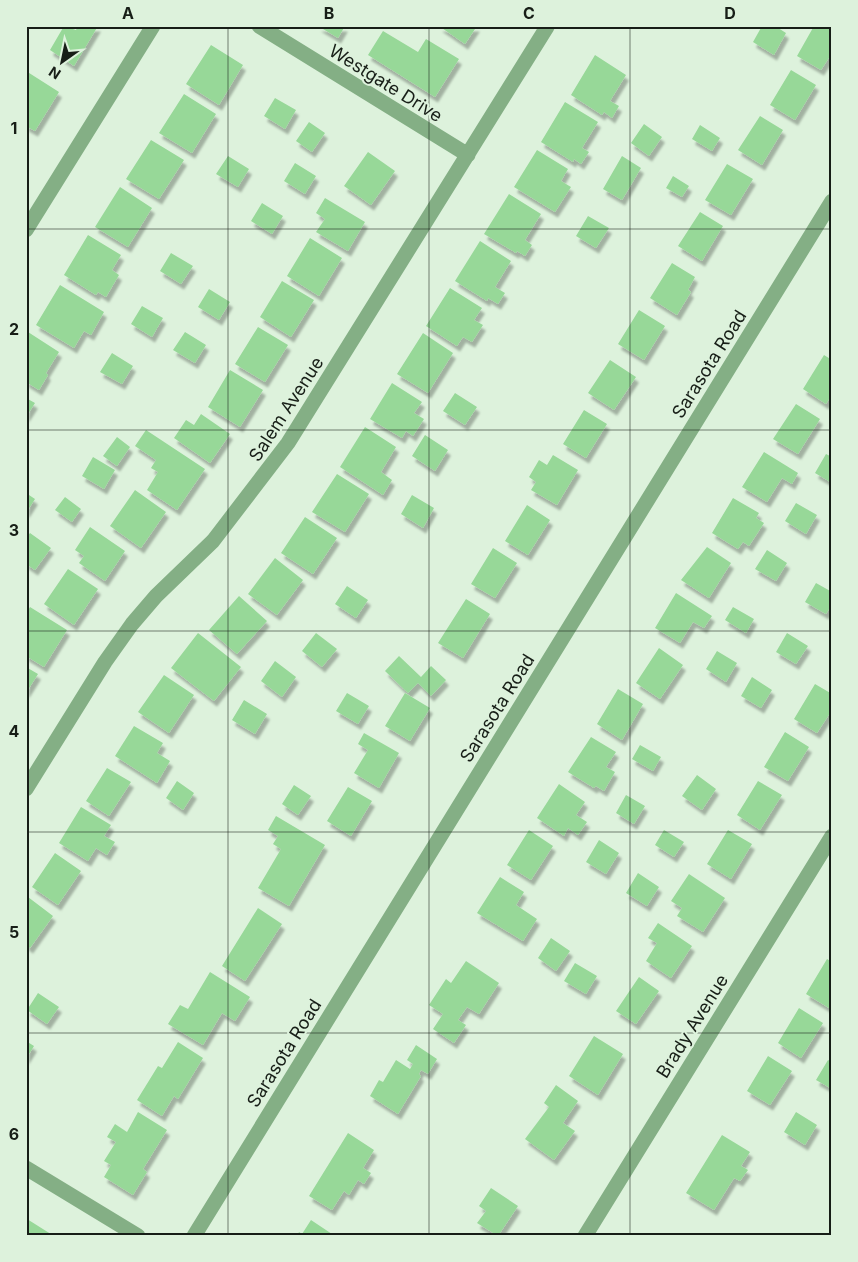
<svg xmlns="http://www.w3.org/2000/svg" width="858" height="1262" font-family="Inter,sans-serif">
<style>
.building{fill:#97d898;filter:url(#shadow)}
.lines{fill:none;stroke-linecap:round;stroke-linejoin:round}
.minor{stroke:#84af85;stroke-width:15}
.grid{fill:none;stroke:#171e17;stroke-width:1;stroke-opacity:0.55}
.labels{text-anchor:middle;dominant-baseline:central;stroke-width:4;stroke-linejoin:round;paint-order:stroke}
.street-label{font-size:18px;fill:#171e17;stroke:#ddf2dc}
.neatline{fill:none;stroke:#171e17;stroke-width:2}
.grid-label{font-size:16px;text-anchor:middle;font-weight:bold;fill:#171e17}
</style>
<defs>
<filter id="shadow"><feDropShadow dx="3" dy="5.5" stdDeviation="1" flood-color="#0004"/></filter>
</defs>
<rect width="100%" height="100%" fill="#ddf2dc"/>
<!-- building -->
<path class="building" d="M64,26L76,30L78,26H98L74,66L50,50Z
M318,26H345L338,38Z
M439,26H477L465,44Z
M762,26H775L786,33L774,55L753,42Z
M814,26L832,28V53L821,70L797,56Z
M383,31L418,52L426,39L459,59L435,97L368,55Z
M211,45L243,65L219,105L186,84Z
M595,55L626,75L610,101L619,106L612,118L604,112L602,115L571,95Z
M791,70L816,85L795,120L770,105Z
M26,71L59,92L35,131L26,126Z
M184,94L216,114L192,153L159,133Z
M275,98L296,110L285,129L264,116Z
M565,102L598,122L582,148L589,152L581,164L574,159L573,162L541,142Z
M760,116L783,130L762,165L738,150Z
M309,122L325,133L312,152L296,141Z
M644,124L662,137L649,156L631,143Z
M700,125L720,138L712,151L692,139Z
M151,140L184,160L159,199L126,179Z
M537,150L568,169L561,181L571,187L555,212L514,187Z
M368,152L395,171L371,205L344,186Z
M228,156L249,169L238,187L216,174Z
M622,156L641,168L622,200L603,189Z
M295,163L316,176L305,194L284,181Z
M727,164L753,179L731,215L705,200Z
M673,176L689,186L682,197L666,188Z
M120,187L152,208L128,247L95,227Z
M509,194L541,214L525,240L532,245L525,256L517,251L516,253L484,234Z
M325,198L365,222L348,251L316,232L325,219L316,213Z
M262,203L283,216L272,234L251,221Z
M700,212L723,226L702,261L678,246Z
M588,216L609,228L596,248L576,236Z
M88,235L121,255L112,270L119,275L106,297L98,292L96,295L64,275Z
M310,238L342,258L319,296L287,276Z
M480,241L511,261L495,287L505,293L498,304L488,298L487,301L455,281Z
M171,253L193,266L181,284L160,271Z
M672,263L695,277L688,290L691,292L677,315L650,298Z
M282,281L314,300L291,337L260,317Z
M60,285L104,312L91,335L84,331L74,348L36,325Z
M450,288L482,308L474,320L483,325L472,342L463,337L457,346L426,326Z
M209,289L230,302L219,320L198,307Z
M142,306L163,318L152,337L131,324Z
M639,310L665,326L644,360L618,344Z
M258,327L288,345L265,382L235,364Z
M28,332L59,352L46,373L48,375L39,390L26,382Z
M185,332L206,345L195,363L173,350Z
M423,333L453,353L428,393L397,374Z
M112,353L133,366L122,384L100,372Z
M824,355L832,360V394L826,404L803,389Z
M610,360L636,377L614,410L588,393Z
M230,370L263,390L240,427L208,407Z
M392,383L422,402L414,413L424,419L413,436L406,431L402,438L370,419Z
M455,393L477,407L465,425L443,411Z
M26,398L35,403L26,417Z
M796,404L820,419L798,454L773,439Z
M584,410L607,424L586,458L563,444Z
M201,414L230,434L210,463L174,438L186,420L194,425Z
M365,427L396,447L381,472L392,480L383,495L340,467Z
M146,430L205,469L177,510L147,490L158,472L151,468L156,460L135,446Z
M425,435L448,450L435,471L412,456Z
M117,437L130,447L117,466L103,456Z
M764,452L798,473L792,484L782,478L767,502L742,487Z
M826,454L832,457V483L815,473Z
M553,455L578,470L557,505L531,490L536,482L529,477L539,460L547,465Z
M93,457L115,470L104,489L82,476Z
M337,474L369,494L345,532L312,512Z
M135,490L166,512L141,548L110,526Z
M26,493L35,499L26,513Z
M412,495L434,508L423,528L401,514Z
M65,497L81,509L72,522L55,510Z
M733,498L759,513L756,518L764,523L749,546L743,542L738,549L712,533Z
M796,503L817,515L806,534L785,521Z
M527,505L550,520L528,555L505,541Z
M305,517L337,538L313,574L281,553Z
M90,527L125,551L105,581L79,563L84,556L75,550Z
M30,533L51,548L35,570L26,564V538Z
M707,547L731,563L709,598L681,580Z
M493,548L517,563L495,598L471,584Z
M767,550L787,563L776,581L755,569Z
M275,558L303,580L277,615L248,594Z
M68,569L98,589L74,625L44,604Z
M816,583L832,592V604L826,614L805,602Z
M347,586L368,600L356,618L335,604Z
M676,593L712,616L704,628L693,622L680,643L655,628Z
M239,596L267,621L237,654L209,630Z
M466,599L490,614L463,658L438,643Z
M30,607L67,630L44,667L26,656V614Z
M733,607L754,619L746,633L725,620Z
M198,633L241,667L214,701L171,668Z
M316,633L337,649L322,667L302,651Z
M787,633L808,646L796,664L776,652Z
M659,648L683,665L660,699L636,683Z
M717,651L737,663L726,682L706,669Z
M399,656L421,677L431,666L446,680L431,696L418,683L408,693L385,671Z
M275,661L296,677L282,697L261,681Z
M26,667L38,674L26,693Z
M164,675L194,695L169,733L138,712Z
M752,677L772,690L761,708L741,696Z
M815,684L832,694V710L817,733L794,719Z
M618,689L643,704L622,740L597,724Z
M347,693L369,706L358,724L336,711Z
M405,693L430,708L410,741L385,726Z
M244,700L267,714L255,734L232,720Z
M134,726L163,743L157,753L170,761L157,783L115,756Z
M785,732L809,747L788,781L764,767Z
M364,733L399,753L379,788L354,773L368,750L358,744Z
M591,737L616,752L606,767L615,772L604,791L596,786L594,788L568,772Z
M640,745L661,757L653,771L632,759Z
M107,768L131,782L109,816L86,801Z
M697,775L716,789L702,810L682,796Z
M177,781L194,793L183,810L166,798Z
M758,781L782,795L760,830L737,815Z
M559,784L585,802L576,815L587,822L578,835L568,828L564,836L537,818Z
M294,785L311,796L298,815L282,804Z
M348,787L372,801L351,836L327,821Z
M626,795L645,806L634,824L616,813Z
M81,807L111,825L104,836L115,842L107,855L96,848L88,861L59,843Z
M276,816L325,845L289,906L258,888L281,849L273,844L278,836L268,830Z
M529,830L553,846L531,880L507,865Z
M664,830L684,842L674,857L655,845Z
M728,830L752,844L731,879L707,864Z
M599,840L619,853L606,874L586,862Z
M55,853L81,871L58,905L32,887Z
M638,873L659,887L647,906L626,893Z
M689,874L725,898L703,932L677,916L682,908L671,901Z
M500,877L524,892L516,905L537,919L523,941L477,913Z
M28,897L53,916L30,948L26,945Z
M258,908L282,924L245,981L222,966Z
M658,923L692,946L671,978L646,961L657,943L648,938Z
M551,938L570,951L556,971L538,958Z
M827,959L832,962V1005L829,1008L806,994Z
M466,961L499,983L479,1014L467,1007L458,1020L466,1025L454,1043L433,1029L443,1014L429,1005L446,979L451,983Z
M575,963L597,976L586,994L564,981Z
M210,972L250,997L235,1021L222,1013L203,1045L168,1024L180,1005L188,1009Z
M639,977L659,991L636,1024L616,1011Z
M38,993L59,1007L47,1024L27,1010Z
M799,1008L823,1023L801,1058L778,1043Z
M594,1036L623,1054L598,1095L569,1076Z
M26,1041L34,1046L26,1059Z
M178,1042L203,1058L178,1099L174,1096L162,1116L137,1100L158,1066L162,1068Z
M416,1045L437,1059L428,1074L421,1070L419,1074L421,1076L398,1114L370,1096L379,1080L383,1082L396,1060L410,1069L413,1064L407,1060Z
M768,1056L792,1071L770,1105L747,1091Z
M828,1060L832,1062V1089L816,1080Z
M556,1085L578,1101L563,1123L575,1131L554,1160L525,1139L549,1107L544,1103Z
M138,1112L167,1130L143,1169L147,1172L133,1195L104,1177L111,1165L104,1161L116,1142L107,1137L115,1124L127,1132Z
M796,1112L817,1125L805,1145L784,1132Z
M348,1133L374,1150L363,1168L371,1173L364,1184L358,1180L349,1195L344,1191L332,1210L309,1196Z
M722,1135L750,1152L741,1166L748,1170L740,1181L734,1178L714,1210L686,1193Z
M491,1188L518,1206L498,1236L477,1223L486,1211L479,1206Z
M27,1219L54,1236H26Z
M311,1220L332,1234L331,1236H297L299,1232L302,1234Z"/>
<g class="lines">
<!-- minor -->
<path class="minor" d="M259,26L468,155
M26,230L153,26
M26,789L105,662L132,624L156,596L213,541L288,443L547,27
M26,1168L138,1236
M194,1236L832,201
M585,1236L832,836"/>
</g>
<!-- grid -->
<path class="grid" d="M228,26V1236M429,26V1236M630,26V1236M26,229H832M26,430H832M26,631H832M26,832H832M26,1033H832"/>
<g class="labels">
<!-- street labels -->
<g class="street-label">
<text transform="translate(386 83) rotate(32)">Westgate Drive</text>
<text transform="translate(709 364) rotate(-58)">Sarasota Road</text>
<text transform="translate(286 409) rotate(-57)">Salem Avenue</text>
<text transform="translate(497 708) rotate(-58)">Sarasota Road</text>
<text transform="translate(692 1026) rotate(-58)">Brady Avenue</text>
<text transform="translate(284 1053) rotate(-58)">Sarasota Road</text>
</g>
</g>
<!-- border -->
<rect width="858" height="1262" fill="none" stroke="#ddf2dc" stroke-width="55"/>
<!-- north arrow -->
<g transform="translate(62 62) rotate(213)" stroke="#ddf2dc" stroke-width="4" paint-order="stroke">
<path d="M0-4L9 19L0 12L-9 19Z" fill="#171e17"/>
<text y="-8" font-size="14" font-weight="bold" text-anchor="middle" fill="#171e17">N</text>
</g>
<rect x="28" y="28" width="802" height="1206" class="neatline"/>
<g class="grid-label">
<text x="128" y="19">A</text>
<text x="329" y="19">B</text>
<text x="529" y="19">C</text>
<text x="730" y="19">D</text>
<text x="14" y="134">1</text>
<text x="14" y="335">2</text>
<text x="14" y="536">3</text>
<text x="14" y="737">4</text>
<text x="14" y="938">5</text>
<text x="14" y="1140">6</text>
</g>
</svg>
